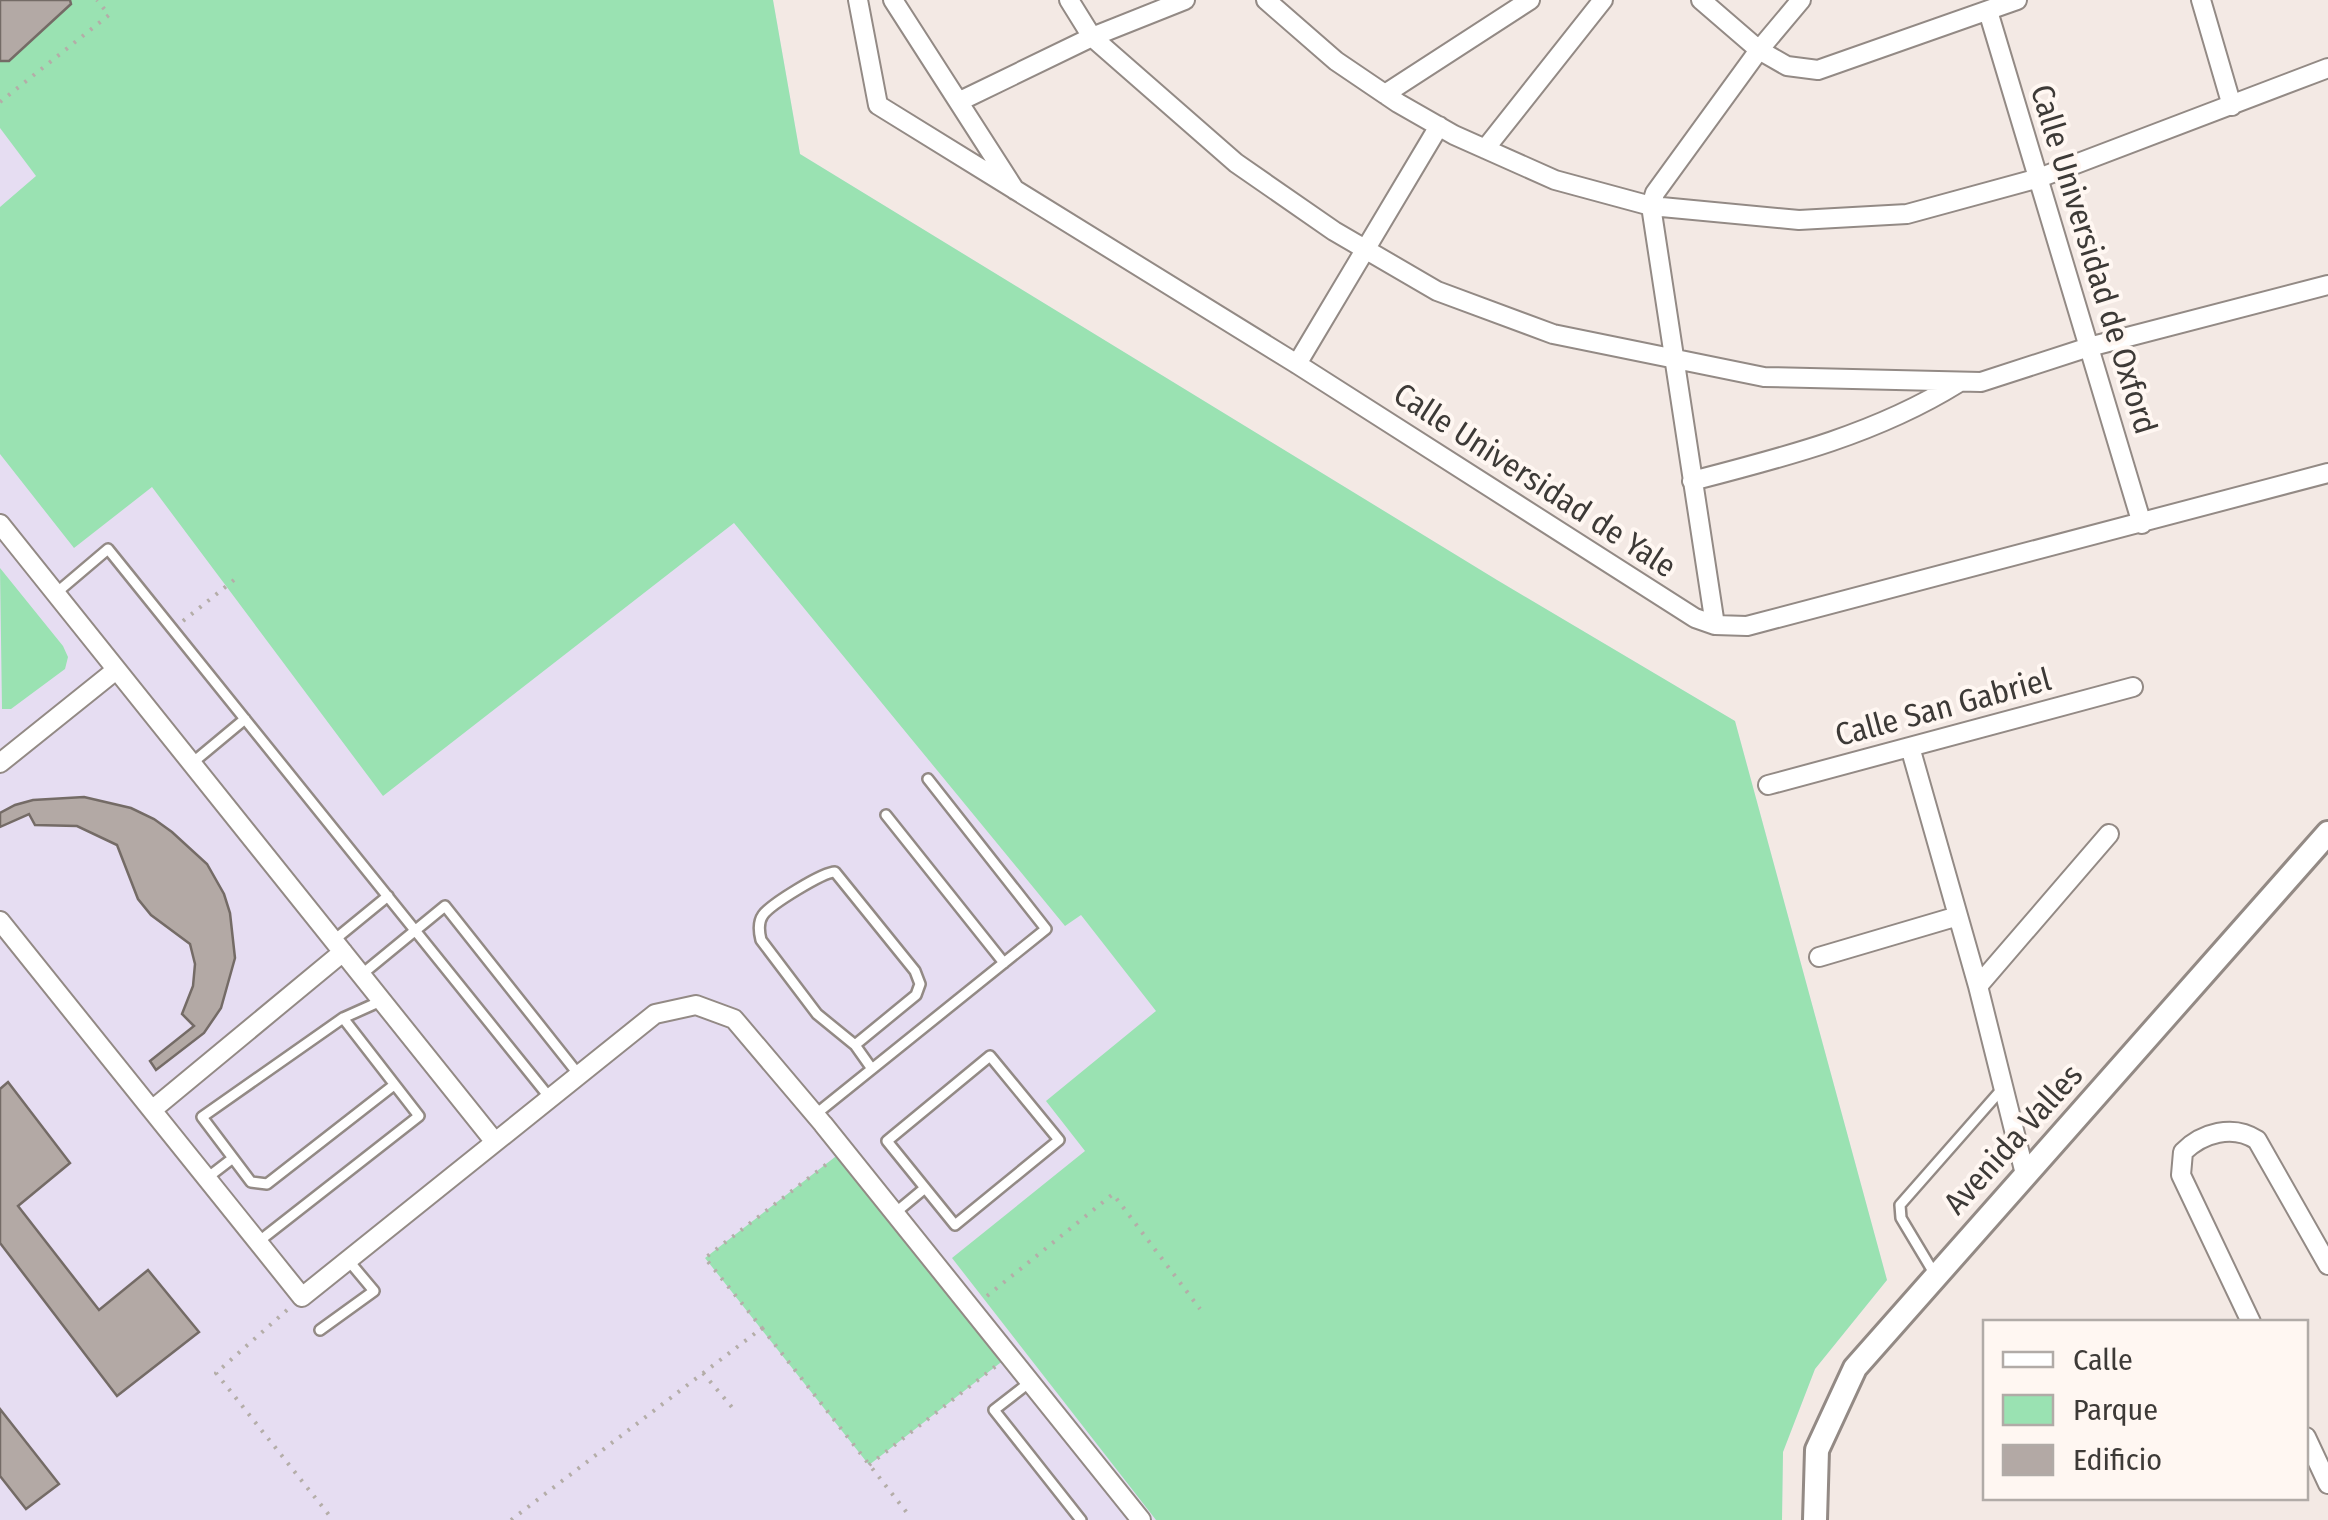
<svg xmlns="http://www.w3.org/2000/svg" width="2328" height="1520" font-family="'Fira Sans Condensed',sans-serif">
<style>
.education{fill:#e6ddf2}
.green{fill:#9ae2b2}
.building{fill:#b3a9a5;stroke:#746b66;stroke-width:2.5}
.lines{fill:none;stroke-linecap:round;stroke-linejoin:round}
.service-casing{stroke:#938a85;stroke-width:14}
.minor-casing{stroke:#938a85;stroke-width:22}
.secondary-casing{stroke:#938a85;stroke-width:28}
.path{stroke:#b4ada8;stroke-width:4;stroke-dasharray:2.5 8;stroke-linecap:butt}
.service{stroke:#fff;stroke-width:9}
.minor{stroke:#fff;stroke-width:18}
.secondary{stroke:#fff;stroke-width:22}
.labels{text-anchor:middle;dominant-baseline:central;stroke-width:8;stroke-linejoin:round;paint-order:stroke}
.street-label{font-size:32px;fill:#3d3a37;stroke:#fff7f2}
</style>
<rect width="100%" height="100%" fill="#f3e9e4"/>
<!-- education -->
<path class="education" d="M0,0H773L800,154L1497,580L1735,721L1887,1280L1815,1369L1783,1452L1782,1520H0Z"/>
<!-- green -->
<path class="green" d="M0,0H773L800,154L1497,580L1735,721L1887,1280L1815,1369L1783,1452L1782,1520H1156L952,1258L1085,1151L1046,1101L1156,1011L1081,915L1065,926L734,523L383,796L152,487L74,548L0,454V207L36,176L0,128Z
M0,568L63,646L68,657L65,669L11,709H2Z
M844,1150L1009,1356L869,1465L705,1258Z"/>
<!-- building -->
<path class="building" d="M0,0H70L71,4L9,61H0Z
M84,797L131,808L154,819L172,832L207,864L224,894L230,913L235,958L221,1008L204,1033L156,1070L150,1061L194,1026L182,1014L193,986L195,964L190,944L151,915L138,899L117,845L77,826L35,825L29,814L0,827V813L15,805L33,800Z
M8,1082L70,1163L18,1206L99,1310L148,1270L199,1332L117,1396L0,1243V1089Z
M0,1409L59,1484L26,1509L0,1476Z"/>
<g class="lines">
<!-- service casing -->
<g class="service-casing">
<path id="service" d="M55,594L108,549L550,1098
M191,764L245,719
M886,815L1004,963
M333,941L388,896
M361,975L445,906L579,1075
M343,1018L381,1001
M855,1045L916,995L920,984L915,971L835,872C823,872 771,904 763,915C758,922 759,932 761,940L817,1014L855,1045L872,1069
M990,1056L1059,1140L955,1225L887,1141Z
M816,1114L1046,929L928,779
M207,1178L233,1158
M895,1213L925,1188
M258,1242L419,1116L343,1018L202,1117L251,1182L267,1184L394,1085
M1934,1273L1901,1218L1900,1205L2002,1089
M320,1330L374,1291L348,1260
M1030,1382L994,1410L1081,1520"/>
</g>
<!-- minor casing -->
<g class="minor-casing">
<path id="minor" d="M858,0L878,105L1297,364L1695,618L1715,625L1747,626L2328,473
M893,0L1015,190
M1069,0L1092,37L1236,163L1334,231L1437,291L1553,334L1764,377L1981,382L2089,347L2328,285
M1266,0L1336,61L1398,103L1454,135L1555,180L1651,206L1799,220L1907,214L2039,178L2328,68
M1701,0L1759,50L1787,66L1818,70L2017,0
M2201,0L2232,106
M1988,11L2142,524
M1385,94L1530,0
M960,101L1092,37L1185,0
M1485,149L1603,0
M1297,364L1439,126
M1692,481C1785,457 1876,434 1958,383
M0,524L495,1142
M1715,625L1651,206L1655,193L1759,50L1801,0
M1910,747L1978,986L2025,1174
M0,763L116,670
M1768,785L2133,687
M0,921L302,1297L655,1014L696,1005L734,1019L823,1124L1141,1520
M1819,957L1958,916
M1978,986L2109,834
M152,1110L343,952
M2251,1322L2181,1175L2183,1152C2202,1133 2233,1124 2257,1140L2328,1265
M2306,1437L2328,1484"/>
</g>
<!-- secondary casing -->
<g class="secondary-casing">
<path id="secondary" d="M1815,1520L1817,1450L1855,1368L2328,833"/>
</g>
<!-- path -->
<path class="path" d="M0,102L109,15L97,0
M183,621L234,580
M987,1296L1113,1194L1200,1309
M287,1310L216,1373L333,1520
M762,1328L908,1514
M703,1373L736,1412
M869,1465L996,1366
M511,1520L762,1328L705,1258L832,1160"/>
<!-- service -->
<use href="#service" class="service"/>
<!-- minor -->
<use href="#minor" class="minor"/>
<!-- secondary -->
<use href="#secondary" class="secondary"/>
</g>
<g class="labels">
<!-- street labels -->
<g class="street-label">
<text transform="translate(2094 259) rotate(73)">Calle Universidad de Oxford</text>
<text transform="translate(1535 480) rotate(33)">Calle Universidad de Yale</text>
<text transform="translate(1943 707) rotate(-15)">Calle San Gabriel</text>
<text transform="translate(2013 1139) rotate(-48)">Avenida Valles</text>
</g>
</g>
<!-- legend -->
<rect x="1983" y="1320" width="325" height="180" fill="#fff7f2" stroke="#b1aba7" stroke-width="2.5"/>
<rect x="2003" y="1352" width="50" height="15" fill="#ffffff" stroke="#b1aba7" stroke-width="2.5"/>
<text x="2073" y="1370" font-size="30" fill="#3d3a37">Calle</text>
<rect x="2003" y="1395" width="50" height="30" fill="#9ae2b2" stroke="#b1aba7" stroke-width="2.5"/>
<text x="2073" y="1420" font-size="30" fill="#3d3a37">Parque</text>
<rect x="2003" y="1445" width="50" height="30" fill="#b3a9a5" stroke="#b1aba7" stroke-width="2.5"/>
<text x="2073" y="1470" font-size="30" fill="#3d3a37">Edificio</text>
</svg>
